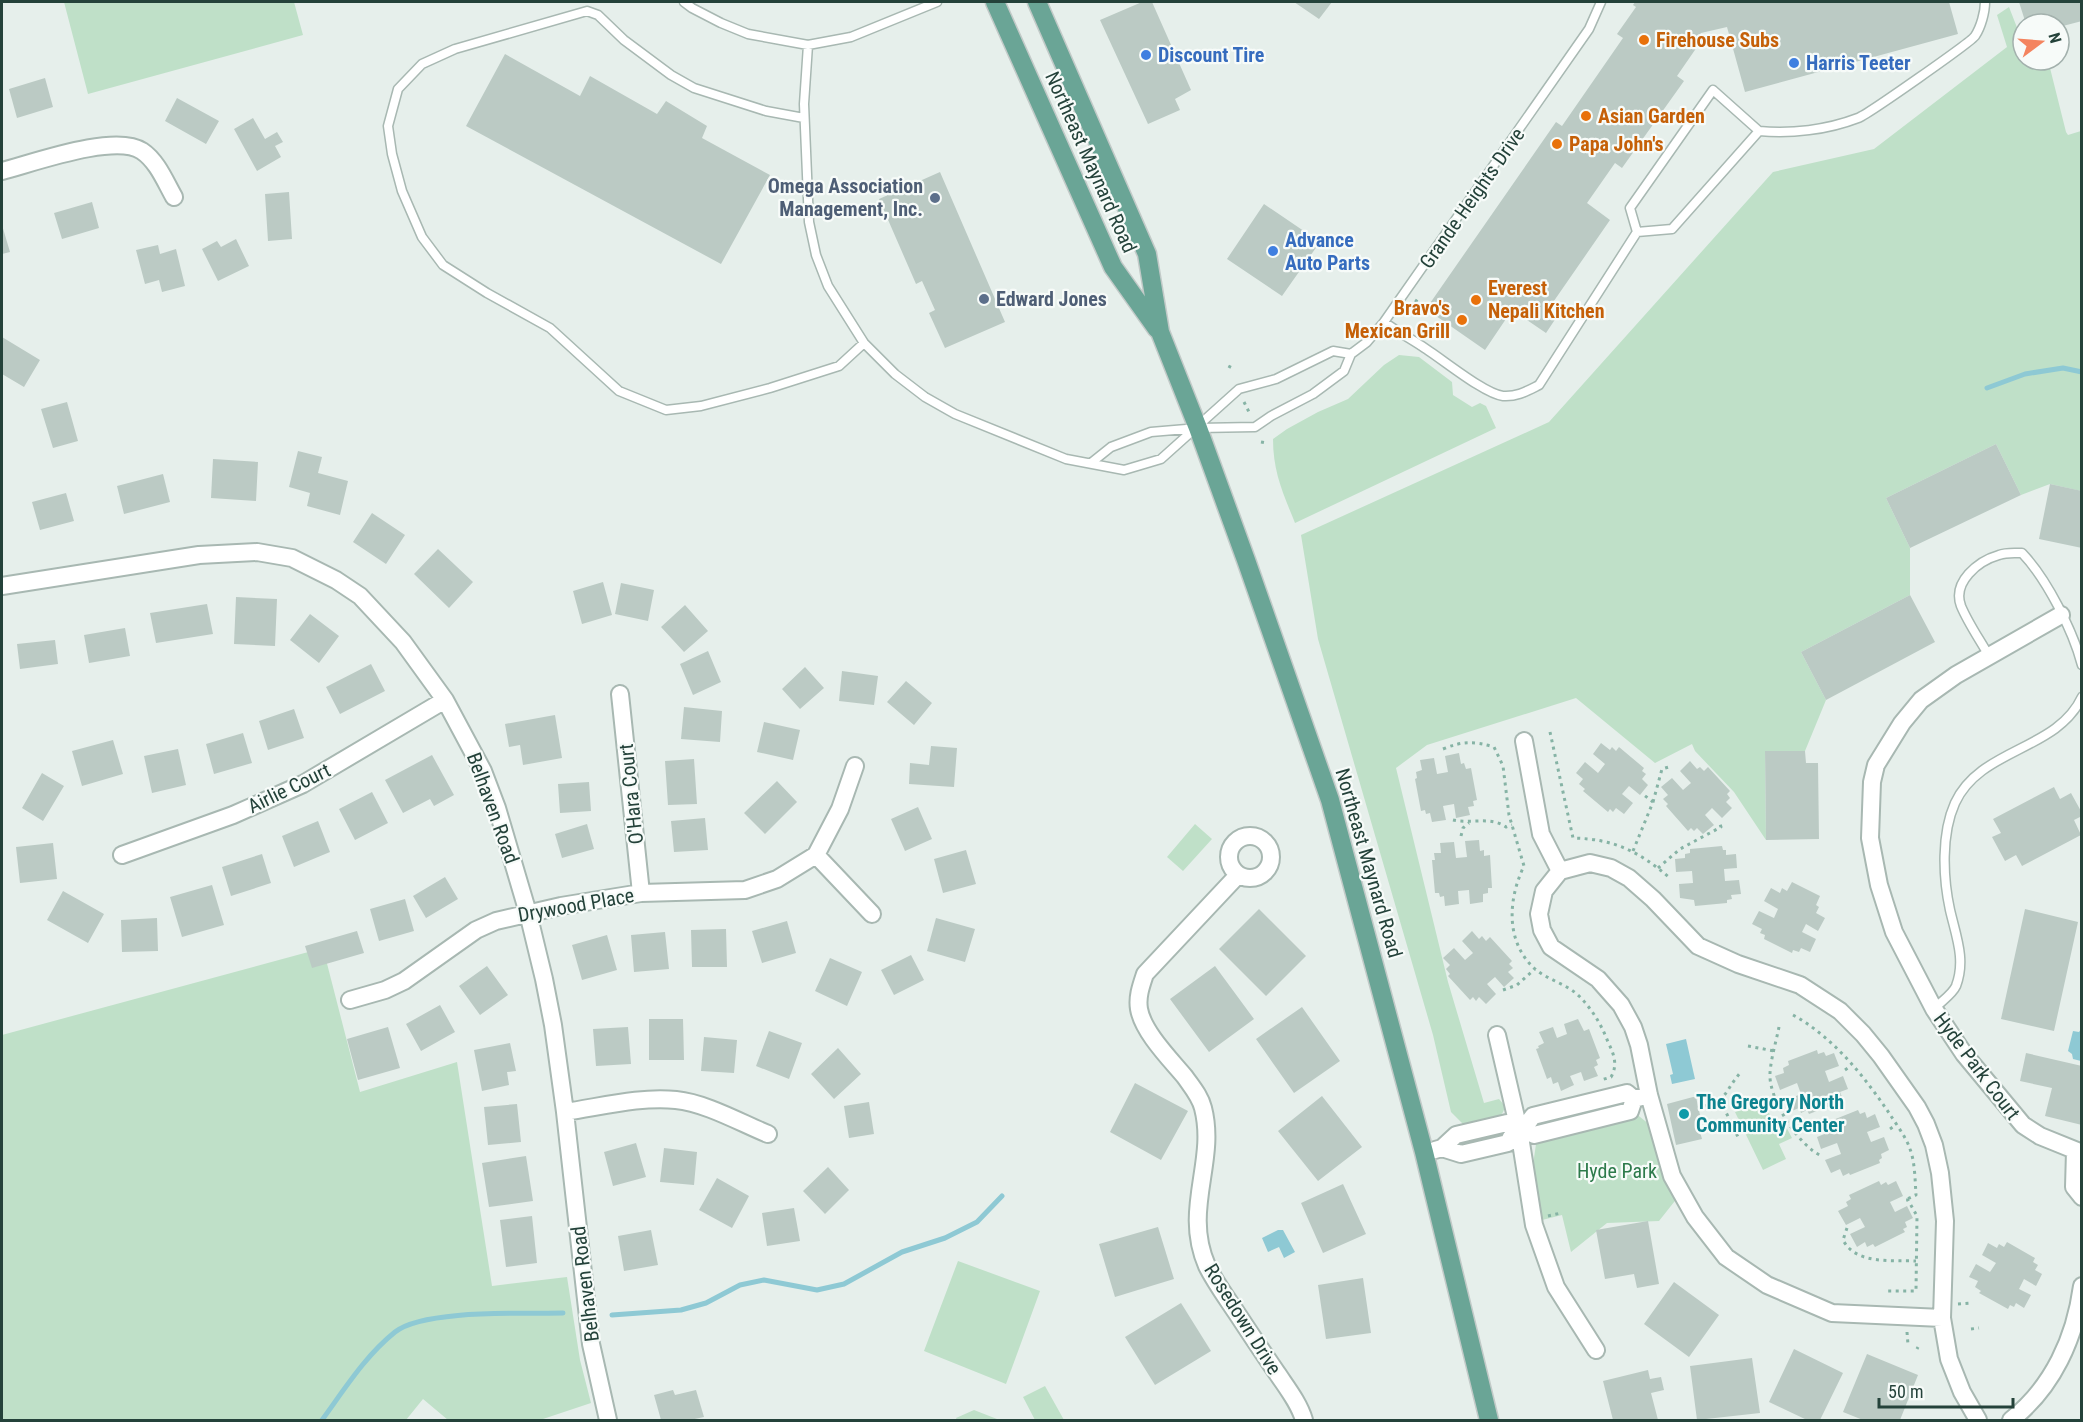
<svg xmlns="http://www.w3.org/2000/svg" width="2083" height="1422" font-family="'Roboto Condensed',sans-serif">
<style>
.green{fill:#bfe0c8}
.water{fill:#8ec9d4}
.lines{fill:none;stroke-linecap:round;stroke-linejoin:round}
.stream{stroke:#8ec9d4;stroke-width:5}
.building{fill:#bbcac4}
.service-casing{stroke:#a8b8b2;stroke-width:11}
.minor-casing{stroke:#a8b8b2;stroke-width:20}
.primary-casing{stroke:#c2cac8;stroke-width:21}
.path{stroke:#86b3a5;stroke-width:3;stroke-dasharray:3 4.5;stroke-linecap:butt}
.service{stroke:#fff;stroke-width:8}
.minor{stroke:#fff;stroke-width:16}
.primary{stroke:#6aa596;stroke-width:18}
.food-dot{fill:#e8710a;stroke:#f7fbf9;stroke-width:2}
.shop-dot{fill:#3f7fe0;stroke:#f7fbf9;stroke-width:2}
.service-dot{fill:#5c6f8a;stroke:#f7fbf9;stroke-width:2}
.culture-dot{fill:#0f9aa8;stroke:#f7fbf9;stroke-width:2}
.labels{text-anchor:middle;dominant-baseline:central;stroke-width:4.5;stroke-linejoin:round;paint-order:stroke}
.food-label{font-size:20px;font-weight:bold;fill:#c56008;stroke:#f7fbf9;text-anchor:start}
.shop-label{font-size:20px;font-weight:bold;fill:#366cbe;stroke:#f7fbf9;text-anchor:start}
.street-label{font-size:20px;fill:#24423a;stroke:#f7fbf9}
.service-label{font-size:20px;font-weight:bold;fill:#4e5e75;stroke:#f7fbf9;text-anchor:end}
.culture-label{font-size:20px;font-weight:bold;fill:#0d838f;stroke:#f7fbf9;text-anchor:start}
.park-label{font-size:20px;fill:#2d7a4b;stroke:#f7fbf9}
</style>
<rect width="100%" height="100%" fill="#e6efeb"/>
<!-- green -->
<path class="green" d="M64,2H294L303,35L88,94Z
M2009,7L2023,43V60H2048L2066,132L2068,135L2081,131V491L2050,484L2021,495L1996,444L1886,498L1910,548V595L1801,652L1826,700L1805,751H1765L1766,840L1734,792L1695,751L1692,744L1655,763L1576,698L1427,745L1396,768L1448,982L1484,1103L1499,1099L1505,1106C1502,1124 1480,1123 1464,1125L1451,1112L1433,1035L1318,639L1301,535L1549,422L1773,172L1874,149L2007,47L1997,15Z
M1399,355L1419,357L1452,382L1453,395L1472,407L1480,403L1486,406L1496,428L1295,523C1283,493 1273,472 1273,439L1287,429L1318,412L1348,399L1384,365Z
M1195,824L1212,839L1183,871L1167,857Z
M323,948L360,1092L457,1062L492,1286L567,1277L580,1360L591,1403L540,1420H448L423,1399L406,1420H2V1035Z
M1762,1099L1774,1123L1782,1119L1792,1138L1779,1144L1786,1159L1763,1170L1735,1112Z
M1635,1113L1654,1128L1678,1197L1659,1221L1607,1223L1571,1252L1562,1215L1538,1221L1533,1165L1537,1137Z
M958,1261L1040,1291L1006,1384L924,1351Z
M1045,1386L1064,1420H1035L1023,1397Z
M974,1410L997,1419L998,1420H957L956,1418Z"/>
<!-- water -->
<path class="water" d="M2081,1029V1061L2073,1059L2072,1054L2068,1051L2073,1031L2079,1032Z
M1686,1039L1695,1079L1672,1084L1670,1075L1673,1074L1666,1044Z
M1278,1230H1283L1295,1252L1284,1258L1279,1247L1268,1252L1262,1238Z"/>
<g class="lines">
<!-- stream -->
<path class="stream" d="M1987,388L2025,374L2063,368L2082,372
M612,1315L681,1310L706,1303L740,1285L764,1280L817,1290L844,1284L902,1252L945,1238L977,1222L1002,1196
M322,1420C344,1390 365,1356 395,1332C424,1309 524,1314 563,1313"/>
</g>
<!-- building -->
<path class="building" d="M1142,2H1152L1191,90L1175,99L1180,110L1148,124L1100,20Z
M1294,2H1332L1319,19Z
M1635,2H1949L1958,34L1745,92L1727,27L1701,33L1692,45L1697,47L1677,76L1684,81L1622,168L1615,163L1587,203L1610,220L1547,311L1556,318L1546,333L1512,310L1485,350L1426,309L1556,122L1562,126L1623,38L1617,34L1636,7L1633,5Z
M2019,2H2082V21L2059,27V24H2026Z
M505,54L580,96L590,76L657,114L666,101L707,126L702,138L770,175L721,264L466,126Z
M45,78L53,107L17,118L9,89Z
M177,98L219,121L206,144L165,121Z
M253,118L265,139L277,132L283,142L275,146L281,157L257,171L234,129Z
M940,172L1005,322L945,348L929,313L935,310L922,281L916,284L879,199Z
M289,192L292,239L268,241L265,194Z
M92,202L99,228L62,239L54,213Z
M1264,204L1320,242L1282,296L1227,259Z
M2,225L10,252L2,254Z
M236,239L249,266L218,281L202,249L217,241L221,247Z
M158,245L160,254L176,249L185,286L162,292L159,280L145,284L136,250Z
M2,337L40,360L24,387L2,374Z
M67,402L78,441L53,448L41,409Z
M1996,444L2021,495L1910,548L1886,498Z
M298,451L322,457L318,473L348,481L340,515L307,506L310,493L289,487Z
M213,459L258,462L256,501L211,498Z
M163,474L170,502L124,514L117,486Z
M2050,484L2082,491V548L2039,539Z
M66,493L74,521L40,530L32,502Z
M372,513L405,535L386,564L353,542Z
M438,549L473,582L449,608L414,574Z
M603,582L612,615L582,624L573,591Z
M621,583L654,590L648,621L615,614Z
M1910,595L1935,642L1826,700L1801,652Z
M236,597L277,599L275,646L234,644Z
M207,604L213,634L156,643L150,613Z
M685,605L708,631L684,652L661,627Z
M310,614L339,636L319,663L290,640Z
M125,628L130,656L89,663L84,635Z
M55,640L58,664L20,669L17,644Z
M708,651L721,682L693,695L680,664Z
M371,664L385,691L340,714L326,687Z
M805,667L824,688L800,709L782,689Z
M842,671L878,676L874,705L839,701Z
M906,681L932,703L914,725L887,702Z
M684,707L722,711L720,742L681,739Z
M294,709L304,738L268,750L259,721Z
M555,715L562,758L523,765L520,745L509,747L505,724Z
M764,722L800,730L793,760L757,752Z
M243,733L252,763L214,774L206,744Z
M113,740L123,774L82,786L72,751Z
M1601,743L1610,750L1612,747L1616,751L1619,747L1644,768L1642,771L1646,774L1642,779L1648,785L1640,795L1629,786L1622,794L1633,803L1624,814L1616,808L1613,812L1610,809L1608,812L1583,791L1585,789L1579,784L1583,779L1576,773L1585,762L1598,773L1605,764L1593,754Z
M931,746L957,748L954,787L909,784L910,763L929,765Z
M178,749L186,785L152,793L144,756Z
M1765,751H1805L1806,763H1818L1819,839L1766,840Z
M1459,753L1461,764L1464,763L1466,769L1471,768L1477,800L1473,801L1474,806L1468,807L1470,815L1456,818L1454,804L1443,806L1446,820L1432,822L1430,813L1426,814L1425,810L1421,811L1415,779L1417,778L1416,772L1422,770L1420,760L1434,758L1437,774L1448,772L1445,756Z
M432,755L454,795L434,806L430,799L403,813L385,780Z
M694,759L697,804L668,805L665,761Z
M1690,761L1697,769L1700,767L1704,771L1708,767L1730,791L1727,794L1730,798L1726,802L1732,808L1722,818L1712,808L1705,815L1714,825L1703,834L1697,828L1694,831L1691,828L1688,831L1666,806L1668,804L1663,799L1668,795L1661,787L1672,778L1683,790L1691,783L1680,771Z
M42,773L64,786L43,821L22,808Z
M777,781L797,802L765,834L744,813Z
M589,782L591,811L560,813L558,784Z
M2054,787L2060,799L2071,793L2082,813V816L2074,820L2081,835L2022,866L2016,855L2005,861L1992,837L2001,833L1993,819Z
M372,792L388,823L355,840L339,809Z
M918,807L932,839L905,851L891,819Z
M705,818L708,850L674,852L671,821Z
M318,821L330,852L294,867L282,836Z
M587,824L594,849L562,858L555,834Z
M1479,840L1480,851L1484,850V856L1490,855L1492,888H1488V893L1483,894V902L1470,904L1469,890L1458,891L1459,904L1445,906L1444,896L1440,897L1439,893H1435L1432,860H1435L1434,853H1441L1440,843L1454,842L1456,858L1467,857L1465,841Z
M53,843L57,879L20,883L16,847Z
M1722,846L1723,850H1726V855L1736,854L1737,868L1724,869L1725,881L1739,880L1741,894L1731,895L1732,899L1727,900V903L1695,906L1694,900L1680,898L1679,884L1693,883L1692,871L1676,872L1675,859L1685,858V854L1690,853V849Z
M966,850L976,884L943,893L934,859Z
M262,854L271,883L231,896L222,867Z
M445,877L458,899L426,918L413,896Z
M1792,882L1820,896L1816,905L1819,907L1816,913L1825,918L1818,931L1806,924L1802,932L1816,939L1810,952L1801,948L1799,952L1793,950L1792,953L1764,939L1765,935L1760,933L1762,929L1752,924L1759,911L1774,918L1778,909L1764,901L1771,888L1780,893L1782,888L1787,891Z
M212,885L224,925L182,937L170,897Z
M63,891L104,914L88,943L47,920Z
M405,899L414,931L379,941L370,909Z
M1259,909L1306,956L1266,996L1219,949Z
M2025,909L2078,922L2054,1031L2001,1019Z
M157,918L158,951L122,952L121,920Z
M936,918L975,929L965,962L927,951Z
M787,921L796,953L762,963L752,931Z
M726,929L727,967H692L691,930Z
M357,931L364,953L312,968L305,946Z
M1472,931L1479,939L1482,936L1486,941L1490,937L1512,961L1509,964L1513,968L1508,972L1514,978L1504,987L1495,977L1487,984L1496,994L1486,1004L1479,997L1476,1001L1473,997L1470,1000L1448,976L1450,974L1446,969L1450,965L1443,958L1454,948L1465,960L1473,953L1462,941Z
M665,932L669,969L634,972L631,935Z
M607,935L617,970L582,980L572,945Z
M911,955L924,980L894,995L881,970Z
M830,958L862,972L847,1006L815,991Z
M487,966L508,995L480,1015L459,986Z
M1215,966L1254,1019L1209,1052L1170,999Z
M440,1005L455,1032L421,1051L406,1024Z
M1302,1007L1340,1061L1294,1093L1256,1039Z
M649,1019H683L684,1060H649Z
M1578,1019L1584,1031L1589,1029L1600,1058L1596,1060L1598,1065L1594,1067L1598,1076L1584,1081L1581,1072L1570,1076L1574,1085L1561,1091L1558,1082L1553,1084L1551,1077L1547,1079L1536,1049L1539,1048L1538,1046L1544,1043L1539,1032L1553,1027L1557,1038L1567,1034L1564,1024Z
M388,1027L400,1068L358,1080L347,1039Z
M628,1027L631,1064L596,1066L593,1029Z
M769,1031L802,1043L789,1079L756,1066Z
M704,1037L737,1040L734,1073L701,1071Z
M510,1043L516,1071L507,1072L509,1085L482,1091L474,1050Z
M838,1048L861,1074L834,1099L811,1074Z
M1817,1050L1818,1054L1824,1052L1826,1056L1834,1053L1839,1066L1825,1071L1829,1082L1843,1076L1848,1089L1840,1092L1842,1097L1836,1099L1838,1103L1809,1114L1807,1110L1801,1113L1799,1108L1789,1112L1784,1101L1801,1094L1797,1083L1780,1090L1775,1076L1784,1073L1783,1068L1789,1065L1788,1061Z
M2026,1053L2082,1066V1125L2045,1116L2052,1088L2020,1081Z
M1135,1083L1188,1111L1161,1160L1110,1132Z
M1322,1096L1362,1147L1318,1181L1278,1131Z
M1693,1097H1696L1702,1124L1698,1125L1702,1139L1676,1145L1667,1104Z
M869,1102L874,1134L849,1138L844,1106Z
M517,1104L521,1142L488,1145L484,1107Z
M1858,1110L1860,1114L1865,1112L1867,1118L1875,1114L1880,1127L1867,1132L1871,1142L1884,1137L1889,1150L1881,1154L1882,1158L1879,1160L1880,1163L1850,1175L1849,1173L1843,1176L1840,1169L1831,1173L1825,1160L1841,1154L1837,1143L1821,1149L1817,1137L1827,1133L1825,1129L1830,1127L1828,1122Z
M636,1143L646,1177L613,1186L604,1152Z
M664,1148L697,1152L694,1185L660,1182Z
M526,1156L533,1201L489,1207L482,1163Z
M828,1167L849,1190L825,1214L803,1191Z
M717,1178L749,1196L732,1228L699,1210Z
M1879,1181L1881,1185L1886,1182L1888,1185L1896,1181L1903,1196L1890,1202L1895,1212L1907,1206L1913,1218L1905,1222L1907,1227L1903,1229L1905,1232L1875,1247L1873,1244L1867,1247L1865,1242L1857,1247L1850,1234L1865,1227L1860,1218L1846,1225L1838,1211L1848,1206L1846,1202L1851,1199L1849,1195Z
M1343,1184L1366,1234L1323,1253L1301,1203Z
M794,1208L800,1241L767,1246L762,1213Z
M532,1216L537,1263L506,1267L500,1220Z
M1648,1221L1659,1284L1637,1288L1634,1274L1605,1279L1596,1230Z
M1158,1227L1174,1279L1115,1297L1099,1244Z
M651,1230L658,1265L624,1271L618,1236Z
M2007,1242L2035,1258L2033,1262L2038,1265L2035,1270L2042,1274L2036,1286L2024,1279L2019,1289L2031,1295L2024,1308L2016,1303L2014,1307L2010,1305L2008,1309L1979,1293L1981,1291L1975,1287L1978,1281L1969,1277L1976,1264L1990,1272L1996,1263L1982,1255L1988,1243L1997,1248L1999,1244L2004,1247Z
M1363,1278L1371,1333L1326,1339L1318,1285Z
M1674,1282L1719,1315L1689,1357L1644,1324Z
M1181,1303L1211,1351L1155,1385L1125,1337Z
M1794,1349L1843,1373L1820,1420H1807L1769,1402Z
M1867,1354L1918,1375L1900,1420H1863L1843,1412Z
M1752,1358L1760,1413L1697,1420L1690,1366Z
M1648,1370L1650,1379L1661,1377L1664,1390L1651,1393L1658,1420H1613L1603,1381Z
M673,1390L675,1395L696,1390L704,1417L690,1420H661L654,1395Z"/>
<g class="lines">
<!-- service casing -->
<g class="service-casing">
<path id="service" d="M684,2L692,8L721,23L748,34L808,45L851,37L937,2
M808,45L804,104L809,222L816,255L828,286L864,343L895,374L925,397L955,414L1066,459L1124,470L1161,459L1239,389L1276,379L1333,351L1351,354
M804,118L766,111L694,88L671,75L624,40L598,15L587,11L455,49L422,64L398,89L388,126L392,154L402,191L422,237L443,265L487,293L550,328L619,391L666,410L701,406L770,388L839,366L864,343
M1759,131C1791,134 1827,130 1858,118C1867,115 1971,42 1975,36C1981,27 1985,12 1985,2
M1384,322C1396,331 1408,337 1420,345C1440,357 1484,394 1503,396C1517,397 1527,391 1539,385L1637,232L1630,208L1713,90L1759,131L1672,229L1637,232
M1091,463L1111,447L1151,432L1198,428L1255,427L1271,416L1313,394L1344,371L1351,354L1367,342L1384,322L1589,29L1601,2
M1989,656C1980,640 1968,623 1961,606C1952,582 1978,561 1999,555C2006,552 2015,553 2022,553C2047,579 2073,631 2082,665
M1934,1009C1940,1002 1952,995 1956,986C1966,960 1956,936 1950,910C1943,878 1941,834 1955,803C1980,748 2057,751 2082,697"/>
</g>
<!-- minor casing -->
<g class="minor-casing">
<path id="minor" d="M2,171C33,163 115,133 142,151C157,161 165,181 174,197
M2,586L199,555L257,552L292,558L336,580L360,596L403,642L445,700L483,771L497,808L528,913L544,979L553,1025L565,1112L591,1344L608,1420
M2061,615L1956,675L1921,700L1902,723L1876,765L1872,782L1870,838L1879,885L1894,932L1934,1009L1964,1054L2023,1125L2040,1136L2082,1153
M620,694L641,893
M1524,741L1541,834L1560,871
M1229 857a21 21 0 1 1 42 0a21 21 0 1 1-42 0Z
M122,855L233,815L303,784L445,700
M816,855L872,914
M1238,875L1145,974C1141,986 1137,997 1139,1009C1143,1032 1170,1059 1185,1077C1192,1087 1200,1096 1203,1108C1217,1162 1182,1209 1207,1266C1215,1282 1226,1297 1236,1312C1250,1333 1263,1353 1277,1373C1287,1388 1299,1403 1304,1420
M350,1000L385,990L404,981L476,930L496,921L561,906L641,893L745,890L777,879L816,855L840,809L855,766
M1497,1035L1519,1130L1534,1225L1556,1287L1596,1350
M565,1112C600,1107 641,1096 676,1100C706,1103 741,1123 768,1134
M1524,1128L1534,1135L1630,1111L1634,1099
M1442,1148L1461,1154L1508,1143L1514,1131L1524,1128L1533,1116L1627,1093L1634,1099L1649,1095
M1435,1150L1442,1148L1456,1135L1507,1123L1514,1131
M2075,1151L2074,1187L2082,1197
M1942,1318L1832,1313L1767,1285L1726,1257L1695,1217L1672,1176L1649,1095L1639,1045L1633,1027L1621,1005L1598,979L1551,947L1542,930L1539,914L1544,891L1560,871L1590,863L1611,868L1629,878L1653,899L1698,946L1738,964L1800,985L1840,1011L1863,1034L1881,1056L1917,1107L1926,1124L1934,1145L1940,1173L1945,1221L1942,1318L1949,1359L1962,1392L1978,1420
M2011,1420C2053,1387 2075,1338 2082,1286"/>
</g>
<!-- primary casing -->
<g class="primary-casing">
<path id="primary" d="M995,2L1113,267L1157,329
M1037,2L1147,254L1160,332L1198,428L1246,560L1330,800L1424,1152L1489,1420"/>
</g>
<!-- path -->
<path class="path" d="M1415,300L1422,305
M1229,368L1232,362
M1244,402L1250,414
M1261,442L1266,443
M1550,732L1573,838C1615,839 1640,852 1671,879
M1443,749C1462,741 1474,741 1494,747L1503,766L1509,815L1524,866C1508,899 1505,942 1535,969C1548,980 1567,984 1579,996C1592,1009 1601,1024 1608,1042C1614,1054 1618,1065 1611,1077L1601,1080
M1653,802L1662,769L1672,766
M1453,820C1470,824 1491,816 1506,827L1512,825
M1461,836L1463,828L1469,823
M1633,851L1653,802L1644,795
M1658,868L1680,849L1721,827L1719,821
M1503,990L1517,985L1535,969
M1793,1015C1833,1037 1864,1076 1889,1113C1896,1124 1906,1137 1910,1149C1915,1162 1915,1180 1916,1195L1905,1200H1908L1917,1216L1916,1291H1884
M1779,1027C1776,1042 1771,1058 1770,1073C1768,1098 1799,1147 1822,1156
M1748,1046L1774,1051
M1845,1070L1848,1068
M1720,1100L1738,1137
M1698,1108C1731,1099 1722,1093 1742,1071
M1890,1129L1893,1127
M1548,1216L1561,1213
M1847,1228L1843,1240C1856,1265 1892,1260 1916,1261
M1958,1304L1971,1303
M1971,1329L1979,1328
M1907,1332L1908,1345
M1917,1349L1918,1347"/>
<!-- service -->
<use href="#service" class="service"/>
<!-- minor -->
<use href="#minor" class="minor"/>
<!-- primary -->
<use href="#primary" class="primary"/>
</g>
<!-- markers -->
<g class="food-dot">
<circle cx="1644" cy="40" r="6"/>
<circle cx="1586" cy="116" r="6"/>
<circle cx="1557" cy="144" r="6"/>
<circle cx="1476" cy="300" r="6"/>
<circle cx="1462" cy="320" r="6"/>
</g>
<g class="shop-dot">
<circle cx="1146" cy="55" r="6"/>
<circle cx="1794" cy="63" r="6"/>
<circle cx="1273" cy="251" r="6"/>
</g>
<g class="service-dot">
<circle cx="935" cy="198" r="6"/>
<circle cx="984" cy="299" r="6"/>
</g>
<circle class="culture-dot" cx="1684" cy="1114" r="6"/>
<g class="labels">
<!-- food labels -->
<g class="food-label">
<text x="1656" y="40">Firehouse Subs</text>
<text x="1598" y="116">Asian Garden</text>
<text x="1569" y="144">Papa John's</text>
<text x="1488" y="288">Everest<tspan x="1488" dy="23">Nepali Kitchen</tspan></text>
<text x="1450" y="308" text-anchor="end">Bravo's<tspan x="1450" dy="23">Mexican Grill</tspan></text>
</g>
<!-- shop labels -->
<g class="shop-label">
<text x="1158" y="55">Discount Tire</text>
<text x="1806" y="63">Harris Teeter</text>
<text x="1285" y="240">Advance<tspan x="1285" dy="23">Auto Parts</tspan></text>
</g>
<!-- street labels -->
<g class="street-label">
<text transform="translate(1091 162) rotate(66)">Northeast Maynard Road</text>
<text transform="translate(1472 198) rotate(-55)">Grande Heights Drive</text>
<text transform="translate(289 788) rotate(-26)">Airlie Court</text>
<text transform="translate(631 794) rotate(-96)">O'Hara Court</text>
<text transform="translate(493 808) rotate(70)">Belhaven Road</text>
<text transform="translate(1369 863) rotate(74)">Northeast Maynard Road</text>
<text transform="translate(576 905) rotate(-10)">Drywood Place</text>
<text transform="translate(1977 1066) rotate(53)">Hyde Park Court</text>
<text transform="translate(585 1284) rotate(-97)">Belhaven Road</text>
<text transform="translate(1243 1319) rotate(58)">Rosedown Drive</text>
</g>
<!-- service labels -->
<g class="service-label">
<text x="923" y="186">Omega Association<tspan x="923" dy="23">Management, Inc.</tspan></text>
<text x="996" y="299" text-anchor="start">Edward Jones</text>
</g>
<!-- culture labels -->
<g class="culture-label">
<text x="1696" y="1102">The Gregory North<tspan x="1696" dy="23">Community Center</tspan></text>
</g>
<!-- park labels -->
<g class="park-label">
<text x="1617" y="1171">Hyde Park</text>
</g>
</g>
<!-- border -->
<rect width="2083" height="1422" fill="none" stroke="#24423a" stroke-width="6"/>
<!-- north arrow -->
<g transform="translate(2041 42) rotate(74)"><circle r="28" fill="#f7fbf9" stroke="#a3b1ad" stroke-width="1.5"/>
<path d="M0-4.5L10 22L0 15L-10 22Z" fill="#f4845f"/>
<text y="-9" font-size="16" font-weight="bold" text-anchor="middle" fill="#24423a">N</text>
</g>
<!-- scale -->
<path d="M1879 1398v9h134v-9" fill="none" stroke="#24423a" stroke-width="3"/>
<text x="1888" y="1398" font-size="18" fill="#24423a" stroke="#f7fbf9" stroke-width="4.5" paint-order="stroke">50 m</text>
</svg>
